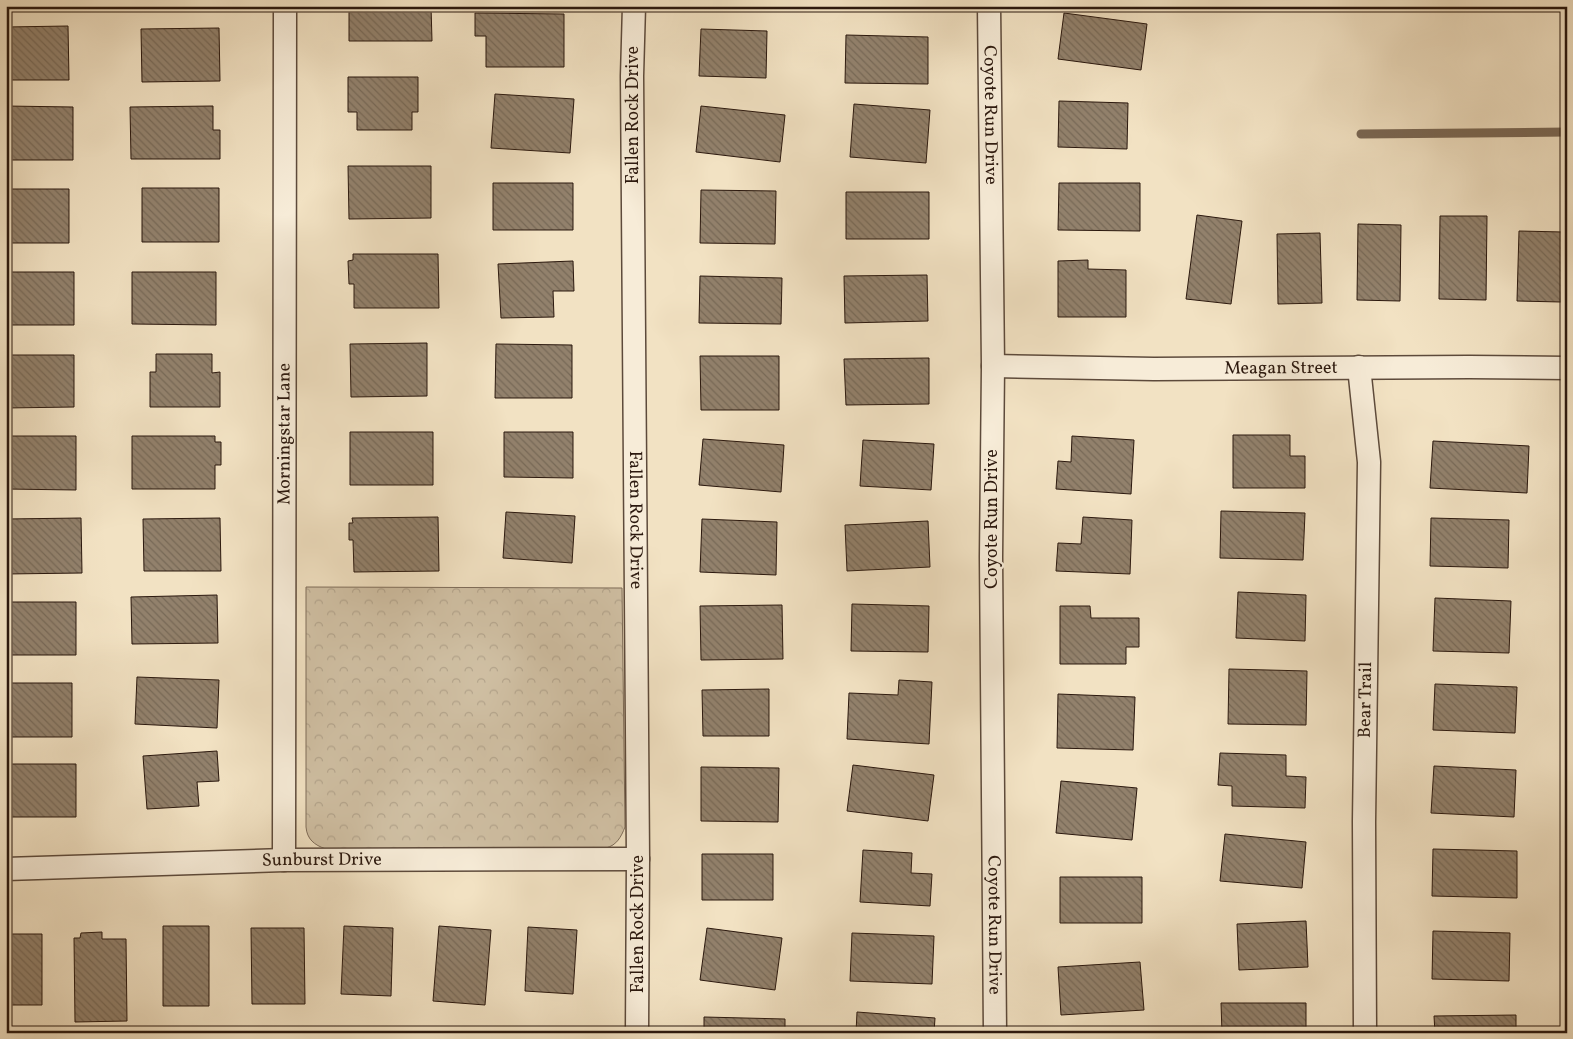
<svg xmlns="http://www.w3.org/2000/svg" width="1573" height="1039" font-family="Vollkorn,serif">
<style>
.park{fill:url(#park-crowns);stroke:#7e6c59}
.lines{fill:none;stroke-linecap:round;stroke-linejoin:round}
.stream{stroke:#7a6855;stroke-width:9}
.building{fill:url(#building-back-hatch);stroke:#2b180e}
.street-casing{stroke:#5d4a3b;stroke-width:25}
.street{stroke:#f7ecd8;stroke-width:22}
.labels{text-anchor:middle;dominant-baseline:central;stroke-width:4.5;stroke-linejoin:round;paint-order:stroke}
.street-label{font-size:18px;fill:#2b180e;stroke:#f7ecd8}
</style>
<defs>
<pattern id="park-crowns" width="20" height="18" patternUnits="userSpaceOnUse" patternTransform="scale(1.25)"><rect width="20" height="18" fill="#d0c0a4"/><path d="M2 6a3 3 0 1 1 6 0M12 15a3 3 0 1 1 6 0" fill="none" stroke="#b3a48c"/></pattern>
<pattern id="building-back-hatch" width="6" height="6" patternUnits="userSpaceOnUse" patternTransform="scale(1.25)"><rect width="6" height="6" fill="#92816c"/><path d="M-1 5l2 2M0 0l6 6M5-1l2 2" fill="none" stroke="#776957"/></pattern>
</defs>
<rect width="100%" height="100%" fill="#f2e2c3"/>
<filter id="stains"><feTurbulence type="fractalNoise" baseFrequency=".004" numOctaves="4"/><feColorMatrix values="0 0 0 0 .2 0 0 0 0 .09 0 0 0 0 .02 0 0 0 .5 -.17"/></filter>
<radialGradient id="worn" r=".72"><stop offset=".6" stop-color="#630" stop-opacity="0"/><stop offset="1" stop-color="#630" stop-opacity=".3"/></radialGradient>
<!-- park -->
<path class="park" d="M306,587L622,588L625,827C621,837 617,845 606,848L326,849C314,845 307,839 306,827Z"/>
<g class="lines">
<!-- stream -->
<path class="stream" d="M1361,134L1567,132"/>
</g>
<!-- building -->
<path class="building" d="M349,6H431L432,41H349Z
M475,13L564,14V67H486V36H475Z
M1064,13L1147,24L1141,70L1058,59Z
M68,26L69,80H6V27Z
M219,28L220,81L142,82L141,29Z
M701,29L767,31L766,78L699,76Z
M846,35L928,37V84L845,83Z
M348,77H418V112H412V130H357V112H348Z
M495,94L574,99L570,153L491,148Z
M1059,101L1128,103L1127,149L1058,147Z
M854,104L930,110L926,163L850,157Z
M6,106L73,107V160H6Z
M213,106V130H220V159H131L130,107Z
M701,106L785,115L780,162L696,152Z
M348,166H431V218L349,219Z
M493,183H573V230H493Z
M1059,183H1140V231L1058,230Z
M142,188H219V242H142Z
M6,189H69V243H6Z
M701,190L776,191L775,244L700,243Z
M846,192H929V239H846Z
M1197,215L1242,221L1231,304L1186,299Z
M1440,216H1487L1486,300L1439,299Z
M1358,224L1401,225L1400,301L1357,300Z
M1519,231L1563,232L1561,302L1517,301Z
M1320,233L1322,303L1278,304L1277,234Z
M353,254H438L439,308H354V284H349L348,261L353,260Z
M1088,260V269L1126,270V317H1058V261Z
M573,261L574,291H553L554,317L501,318L498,264Z
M6,272H74V325H6Z
M132,272H216V325L132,324Z
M927,275L928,321L845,323L844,276Z
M700,276L782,278L781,324L699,323Z
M427,343V396L351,397L350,344Z
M496,344L572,345V398H495Z
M156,354H212V373L220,372V407H150V372H156Z
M6,355H74V407L6,408Z
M700,356H779V410H701Z
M929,358V404L846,405L844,359Z
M350,432H433V485H350Z
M504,432H573V478L504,477Z
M1233,435H1290V456H1305V488H1233Z
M6,436H76V490L6,489Z
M132,436H215V442H221V465H215V489H132Z
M1072,436L1134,440L1131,494L1056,489L1058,461L1071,462Z
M703,439L784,445L781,492L699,485Z
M863,440L934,444L931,490L860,486Z
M1433,441L1529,446L1527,493L1430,488Z
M1221,511L1305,513L1303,560L1220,558Z
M506,512L575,516L572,563L503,558Z
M438,517L439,571L354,572L353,540H349V523H353L352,518Z
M1083,517L1132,520L1130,574L1056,571L1058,543L1081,544Z
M81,518L82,573L6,574V519Z
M220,518L221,571H144L143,519Z
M1431,518L1509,520L1508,568L1430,566Z
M702,519L777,522L776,575L700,572Z
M928,521L930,567L847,571L845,525Z
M1238,592L1306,595L1305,641L1236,638Z
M217,595L218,643L132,644L131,597Z
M1435,598L1511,601L1509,653L1433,651Z
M6,602H76V655H6Z
M852,604L929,606L928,652L851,651Z
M782,605L783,659L701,660L700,606Z
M1060,606H1090L1091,618H1139V647H1126V664H1060Z
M1229,669L1307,671L1306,725L1228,724Z
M137,677L219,680L217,728L135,724Z
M899,680L932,682L929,744L847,739L849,693L898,695Z
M6,683H72V737H6Z
M1435,684L1517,687L1515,733L1433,730Z
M769,689V736H703L702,690Z
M1058,694L1135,697L1133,750L1057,748Z
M217,751L219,781L197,782L199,806L147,809L143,756Z
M1220,753L1286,755V776L1306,777L1305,808L1232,806V786L1218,785Z
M6,764H76V817H6Z
M853,765L934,775L928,821L847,811Z
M1434,766L1516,770L1514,817L1431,813Z
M701,767L779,768L778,822L701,821Z
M1061,781L1137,788L1132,840L1056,833Z
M1225,834L1306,842L1302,888L1220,881Z
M1433,849L1517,851V898L1432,896Z
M863,850L912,853L911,873L932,874L930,906L860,902Z
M702,854H773V900H702Z
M1060,877H1142V923H1060Z
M1306,921L1308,967L1239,970L1237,924Z
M163,926H209V1006H163Z
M344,926L393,928L391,996L341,994Z
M439,926L491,930L485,1005L433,1001Z
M528,927L577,930L573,994L525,991Z
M251,928H304L305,1004H252Z
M707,928L782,938L775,990L700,980Z
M1433,931L1510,933L1509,981L1432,979Z
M102,932V939H126L127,1021L75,1022L74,938H80L81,933Z
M852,933L934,936L932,984L850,981Z
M7,934H42V1005H7Z
M1140,962L1144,1010L1061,1015L1058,967Z
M1221,1003H1306V1033H1222Z
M857,1012L935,1018L934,1033H856Z
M1516,1015V1033H1435L1434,1016Z
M704,1017L785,1019V1033H704Z"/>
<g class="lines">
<!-- street casing -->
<g class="street-casing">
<g id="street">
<path id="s1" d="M634,6L632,76L638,859L637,1033"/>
<path id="s2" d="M989,6L993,366L991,557L995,1033"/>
<path id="s3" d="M993,366L1154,369L1469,367L1567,368"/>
<path d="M1359,367L1369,462L1364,822L1365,1033"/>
<path id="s4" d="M284,860L285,6"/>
<path id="s5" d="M6,869L284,860L638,859"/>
</g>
</g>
<!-- street -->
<use href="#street" class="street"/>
</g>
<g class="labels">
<!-- street labels -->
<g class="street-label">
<text transform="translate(633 115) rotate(-90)">Fallen Rock Drive</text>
<text stroke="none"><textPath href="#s2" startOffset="109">Coyote Run Drive</textPath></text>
<text stroke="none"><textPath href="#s3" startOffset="288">Meagan Street</textPath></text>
<text stroke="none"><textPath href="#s4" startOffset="426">Morningstar Lane</textPath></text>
<text stroke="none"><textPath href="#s1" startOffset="514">Fallen Rock Drive</textPath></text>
<text transform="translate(992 519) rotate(-90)">Coyote Run Drive</text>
<text transform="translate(1366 700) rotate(-89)">Bear Trail</text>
<text stroke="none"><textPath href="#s5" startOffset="316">Sunburst Drive</textPath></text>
<text transform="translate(638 924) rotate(-90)">Fallen Rock Drive</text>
<text stroke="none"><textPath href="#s2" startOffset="919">Coyote Run Drive</textPath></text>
</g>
</g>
<!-- margin -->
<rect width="1573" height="1039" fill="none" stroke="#f2e2c3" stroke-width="25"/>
<rect x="8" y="8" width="1558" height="1024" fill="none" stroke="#2b180e" stroke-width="2.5"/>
<rect x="12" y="12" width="1548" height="1014" fill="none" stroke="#2b180e"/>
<rect width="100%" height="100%" filter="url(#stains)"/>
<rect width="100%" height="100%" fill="url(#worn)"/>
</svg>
